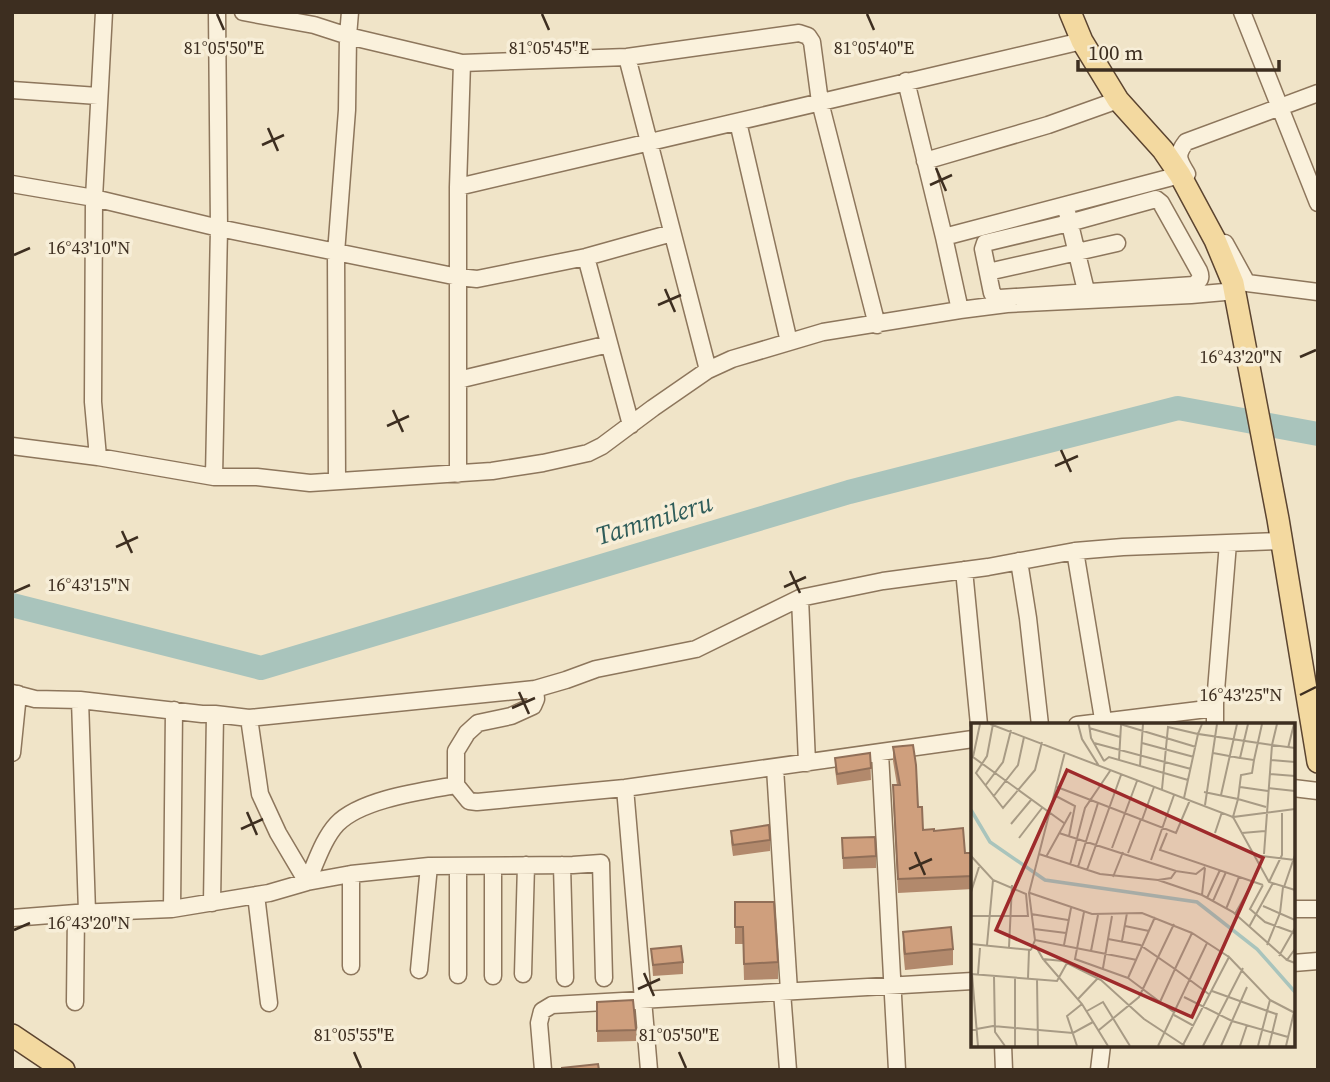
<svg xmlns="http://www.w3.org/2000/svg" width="1330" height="1082" font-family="'Source Serif 4',serif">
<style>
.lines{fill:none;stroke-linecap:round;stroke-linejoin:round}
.river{stroke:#a9c4bc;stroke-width:24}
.minor-casing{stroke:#8d765c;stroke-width:19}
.major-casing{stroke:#5b4430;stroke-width:24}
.minor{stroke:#faf1dc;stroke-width:16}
.major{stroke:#f3d9a0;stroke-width:21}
.wall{fill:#b2896c}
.building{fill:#cf9f7d;stroke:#916f58;stroke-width:2}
.ticks{fill:none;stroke:#3d2e20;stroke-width:2.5}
.labels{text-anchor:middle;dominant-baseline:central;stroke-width:7;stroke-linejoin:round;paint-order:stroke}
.water-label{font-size:26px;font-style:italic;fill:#2f5d5a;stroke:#f7eed8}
.inset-river{fill:none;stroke:#a9c4bc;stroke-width:3.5}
.inset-road{fill:none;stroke:#a89b85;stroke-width:2}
.view{fill:#9e2a2b;fill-opacity:0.15;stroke:#9e2a2b;stroke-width:3.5}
.inset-edge{fill:none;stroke:#3d2e20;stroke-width:3.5}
.ticks-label{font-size:18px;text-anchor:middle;fill:#3d2e20;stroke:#f7eed8;stroke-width:7;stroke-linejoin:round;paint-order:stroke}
</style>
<rect width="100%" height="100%" fill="#f0e4c8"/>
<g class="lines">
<!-- river -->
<path class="river" d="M12,605L261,668L849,492L1178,408L1318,434"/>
<!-- minor casing -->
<g class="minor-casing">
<path id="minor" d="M243,12L314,25L348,36L462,63L458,187V474
M1242,12L1318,203
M627,57L708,370
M462,63L627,57L799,33L808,36L812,42L820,102L877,325
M906,81L944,237L960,310
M12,90L98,96
M738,122L789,342
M925,161L1048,125L1118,100
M1187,174C1179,160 1175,156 1186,142L1318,93
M12,184L94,198L219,228L217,12
M458,187L1082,41
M1156,199L1161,203L1199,271C1202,278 1200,280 1194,285L1000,298L995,296L992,293L983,249L985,243L1069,223Z
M1067,212L1088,299
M944,237L1180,175
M1225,243L1247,283L1318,292
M586,257L631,425
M988,272L1117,243
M458,380L609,344
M12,446L98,457L214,477L219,228L458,277L477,279L586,257L672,233
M98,457L93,402L94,198L104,12
M214,477H257L310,483L492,471L543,463L588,453L602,446L653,408L708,370L732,359L823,332L960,310L1007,304L1191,295L1236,291
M337,480L336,253L347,110L348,36L350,12
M1075,551L1104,725
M1019,561L1028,618L1040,725
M964,570L979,725
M800,598L807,763
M535,689L566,680L596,669L696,649L800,598L883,581L988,567L1075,551L1123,547L1281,541
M12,693L35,699L80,700L202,714H215L249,718L535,689L536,699L533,706L511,716L478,723L467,733L456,751V785C423,791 361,799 337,824C323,839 316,863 307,882
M80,700L87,912
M249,718L260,794L278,833L307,882
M1077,725L1215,708
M1215,725V703L1228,543
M12,753L18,694
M880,753L897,1070
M775,768L789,991
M456,785L469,801L477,802L625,788L973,739
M625,788L649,1070
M1293,788L1318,791
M562,865L565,978
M458,866V975
M493,866V976
M256,895L269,1003
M212,903L215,714
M172,909L174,710
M1293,909H1318
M12,918L76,913L172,909L269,893L307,882L351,874L429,866L573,865L601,863L604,978
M1293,963L1318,961
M351,966V874
M419,970L429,866
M523,974L526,865
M782,992L788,1070
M75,1002L76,913
M1003,1045L1004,1070
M543,1070L539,1023L542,1011L552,1005L973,981
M1099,1070L1102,1045"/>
</g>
<!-- major casing -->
<g class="major-casing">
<path id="major" d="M1070,12L1082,41L1118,100L1163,150L1180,175L1215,240L1233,283L1278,519L1318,762
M12,1035L64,1070"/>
</g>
<!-- minor -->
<use href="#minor" class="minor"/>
<!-- major -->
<use href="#major" class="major"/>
</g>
<!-- wall -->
<path class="wall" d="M893,747L918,807L923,830L934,831L965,853H973V889L898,893L893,799V785H897L893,761Z
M870,753L871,780L837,785L835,769V758Z
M731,831L770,840V851L733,856L731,842Z
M842,838L876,856V868L843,869Z
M735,902L778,962V979L744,980L743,944H735Z
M903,932L953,949V965L905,970L903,949Z
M651,949L683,962V974L653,976Z
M597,1002L636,1030V1041L597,1042Z"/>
<!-- building -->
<path class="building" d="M913,745L916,765L918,807H922L923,830L934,829V831L963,828L965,853H973V876L898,879L893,785H900L893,747Z
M870,753L871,768L837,774L835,758Z
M769,825L770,840L733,845L731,831Z
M875,837L876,856L843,858L842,838Z
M735,902H774L778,962L744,964L743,927H735Z
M951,927L953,949L905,954L903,932Z
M681,946L683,962L653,965L651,949Z
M633,1000L636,1030L597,1031V1002Z
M598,1064L599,1070H562V1068Z"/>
<!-- ticks -->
<path class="ticks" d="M217,14L224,30M542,14L549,30M867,14L874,30M268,128L278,151M262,145L284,135M936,168L946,191M930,185L952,175M14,255L30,248M665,289L675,312M658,305L681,295M1300,357L1316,350M393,410L403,432M387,426L409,416M1061,450L1071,472M1055,466L1078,456M122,531L132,553M116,547L138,537M790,571L800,593M784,587L806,577M14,592L30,585M519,692L529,714M1300,695L1316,687M512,708L535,698M247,812L257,835M241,829L263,819M915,852L925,875M909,869L932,859M14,930L30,923M644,973L654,996M638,989L660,979M354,1052L361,1068M679,1052L686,1068"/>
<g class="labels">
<!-- water labels -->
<g class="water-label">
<text transform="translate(654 519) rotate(-17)">Tammileru</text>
</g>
</g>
<!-- overview -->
<g transform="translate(971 723)">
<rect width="324" height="324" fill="#f0e4c8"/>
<path class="inset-river" d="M0,87L19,119L74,157L226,179L286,226L324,269"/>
<path class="inset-road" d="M9,1L2,34L93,100M19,1L262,94L298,159L324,167M22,1L16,33L5,50L32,85L64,47L71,19M107,1L111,16L128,43M118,1L120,15L133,38M149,1L225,24M306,1L301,22L324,25M118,5L149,14M123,20L220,46M171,20L223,34M317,25L323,1M242,30L269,35M148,37L150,2M283,37L291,1M300,37L324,39M133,38L138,34L217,57M169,43L172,1M298,51L324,53M14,63L32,39L40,7M86,64L205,110L219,77M269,64L297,68M297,65L324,68M191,66L197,4L227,11L231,1M233,69L267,76L270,52L281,50L283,37L269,35L277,1M83,72L104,83L98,113M250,72L266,1M22,74L47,42L53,14M213,75L227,11L301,22L293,131M234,82L246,1M295,84L267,76L262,94L324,86M171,97L183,64M40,101L60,77M88,110L205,148M196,110L189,127L292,162M244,110L251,89M271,110L294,108M48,115L71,85M141,125L166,58M157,130L170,96M68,131L129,151L187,157M283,132L324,137M0,133L22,157L55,171L57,193H0M75,134L100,89M180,137L203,72M99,142L114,85L139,48M107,144L127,80M234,144L225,151L205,148L200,155L187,157L231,172L262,189L316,237M116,147L150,52M142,154L152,129M298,159L311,132V90M292,162L279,186L294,199L324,210M313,164L324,132M0,169L8,144M59,170L121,191L171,190L221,210M231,172L234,145M236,175L249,147M242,178L255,149M292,183L324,197M255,186L268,154M113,189L104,236L157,255M60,191L97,197M264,191L282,159M184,194L157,255L189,279M154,203L178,208M278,204L302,160M63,206L95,210M137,216L169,222L204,246L221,210L258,234M64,217L166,237M151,218L156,190M0,221L60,227M16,222L22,157M64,222L72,236L92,238L130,257L173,296L214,323M93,222L100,185M296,222L309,190L312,164M38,224L41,162M324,226L316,237L324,240M60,227L64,217L58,170L94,29M120,228L127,192M308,233L324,205M72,236L111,281L137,323M132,245L141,193M0,251L86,258L96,240M1,251L7,323M7,251L9,225M23,253L24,309L34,323M44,254V323M57,255L58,227M66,256L67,323M241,268L305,291M213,274L261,298L317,314M107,276L127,255M116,288L132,279L159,323M204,290L189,279L204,246L239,272M203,292L223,303M0,307L22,303L102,310L122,299M128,307L168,274L203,201M212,322L258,234L299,277L324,290M106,323L96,293L111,281M187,323L236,220M232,323L272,245M250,323L276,264M269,323L276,302M287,323L299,277M298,323L306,290M315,323L323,289"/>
<path class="view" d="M96,47L292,135L221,294L25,207Z"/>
<rect width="324" height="324" class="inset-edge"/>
</g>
<g class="ticks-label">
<text x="224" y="54">81°05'50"E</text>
<text x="549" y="54">81°05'45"E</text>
<text x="874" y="54">81°05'40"E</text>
<text x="89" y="254">16°43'10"N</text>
<text x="1241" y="363">16°43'20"N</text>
<text x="89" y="591">16°43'15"N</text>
<text x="1241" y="701">16°43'25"N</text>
<text x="89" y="929">16°43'20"N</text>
<text x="354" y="1041">81°05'55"E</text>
<text x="679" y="1041">81°05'50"E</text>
</g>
<!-- border -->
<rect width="1330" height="1082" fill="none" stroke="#3d2e20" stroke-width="28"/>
<!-- scale -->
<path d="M1078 60v10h201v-10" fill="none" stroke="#3d2e20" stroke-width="3.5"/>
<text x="1088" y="60" font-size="21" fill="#3d2e20" stroke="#f7eed8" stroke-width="5" paint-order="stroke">100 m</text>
</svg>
